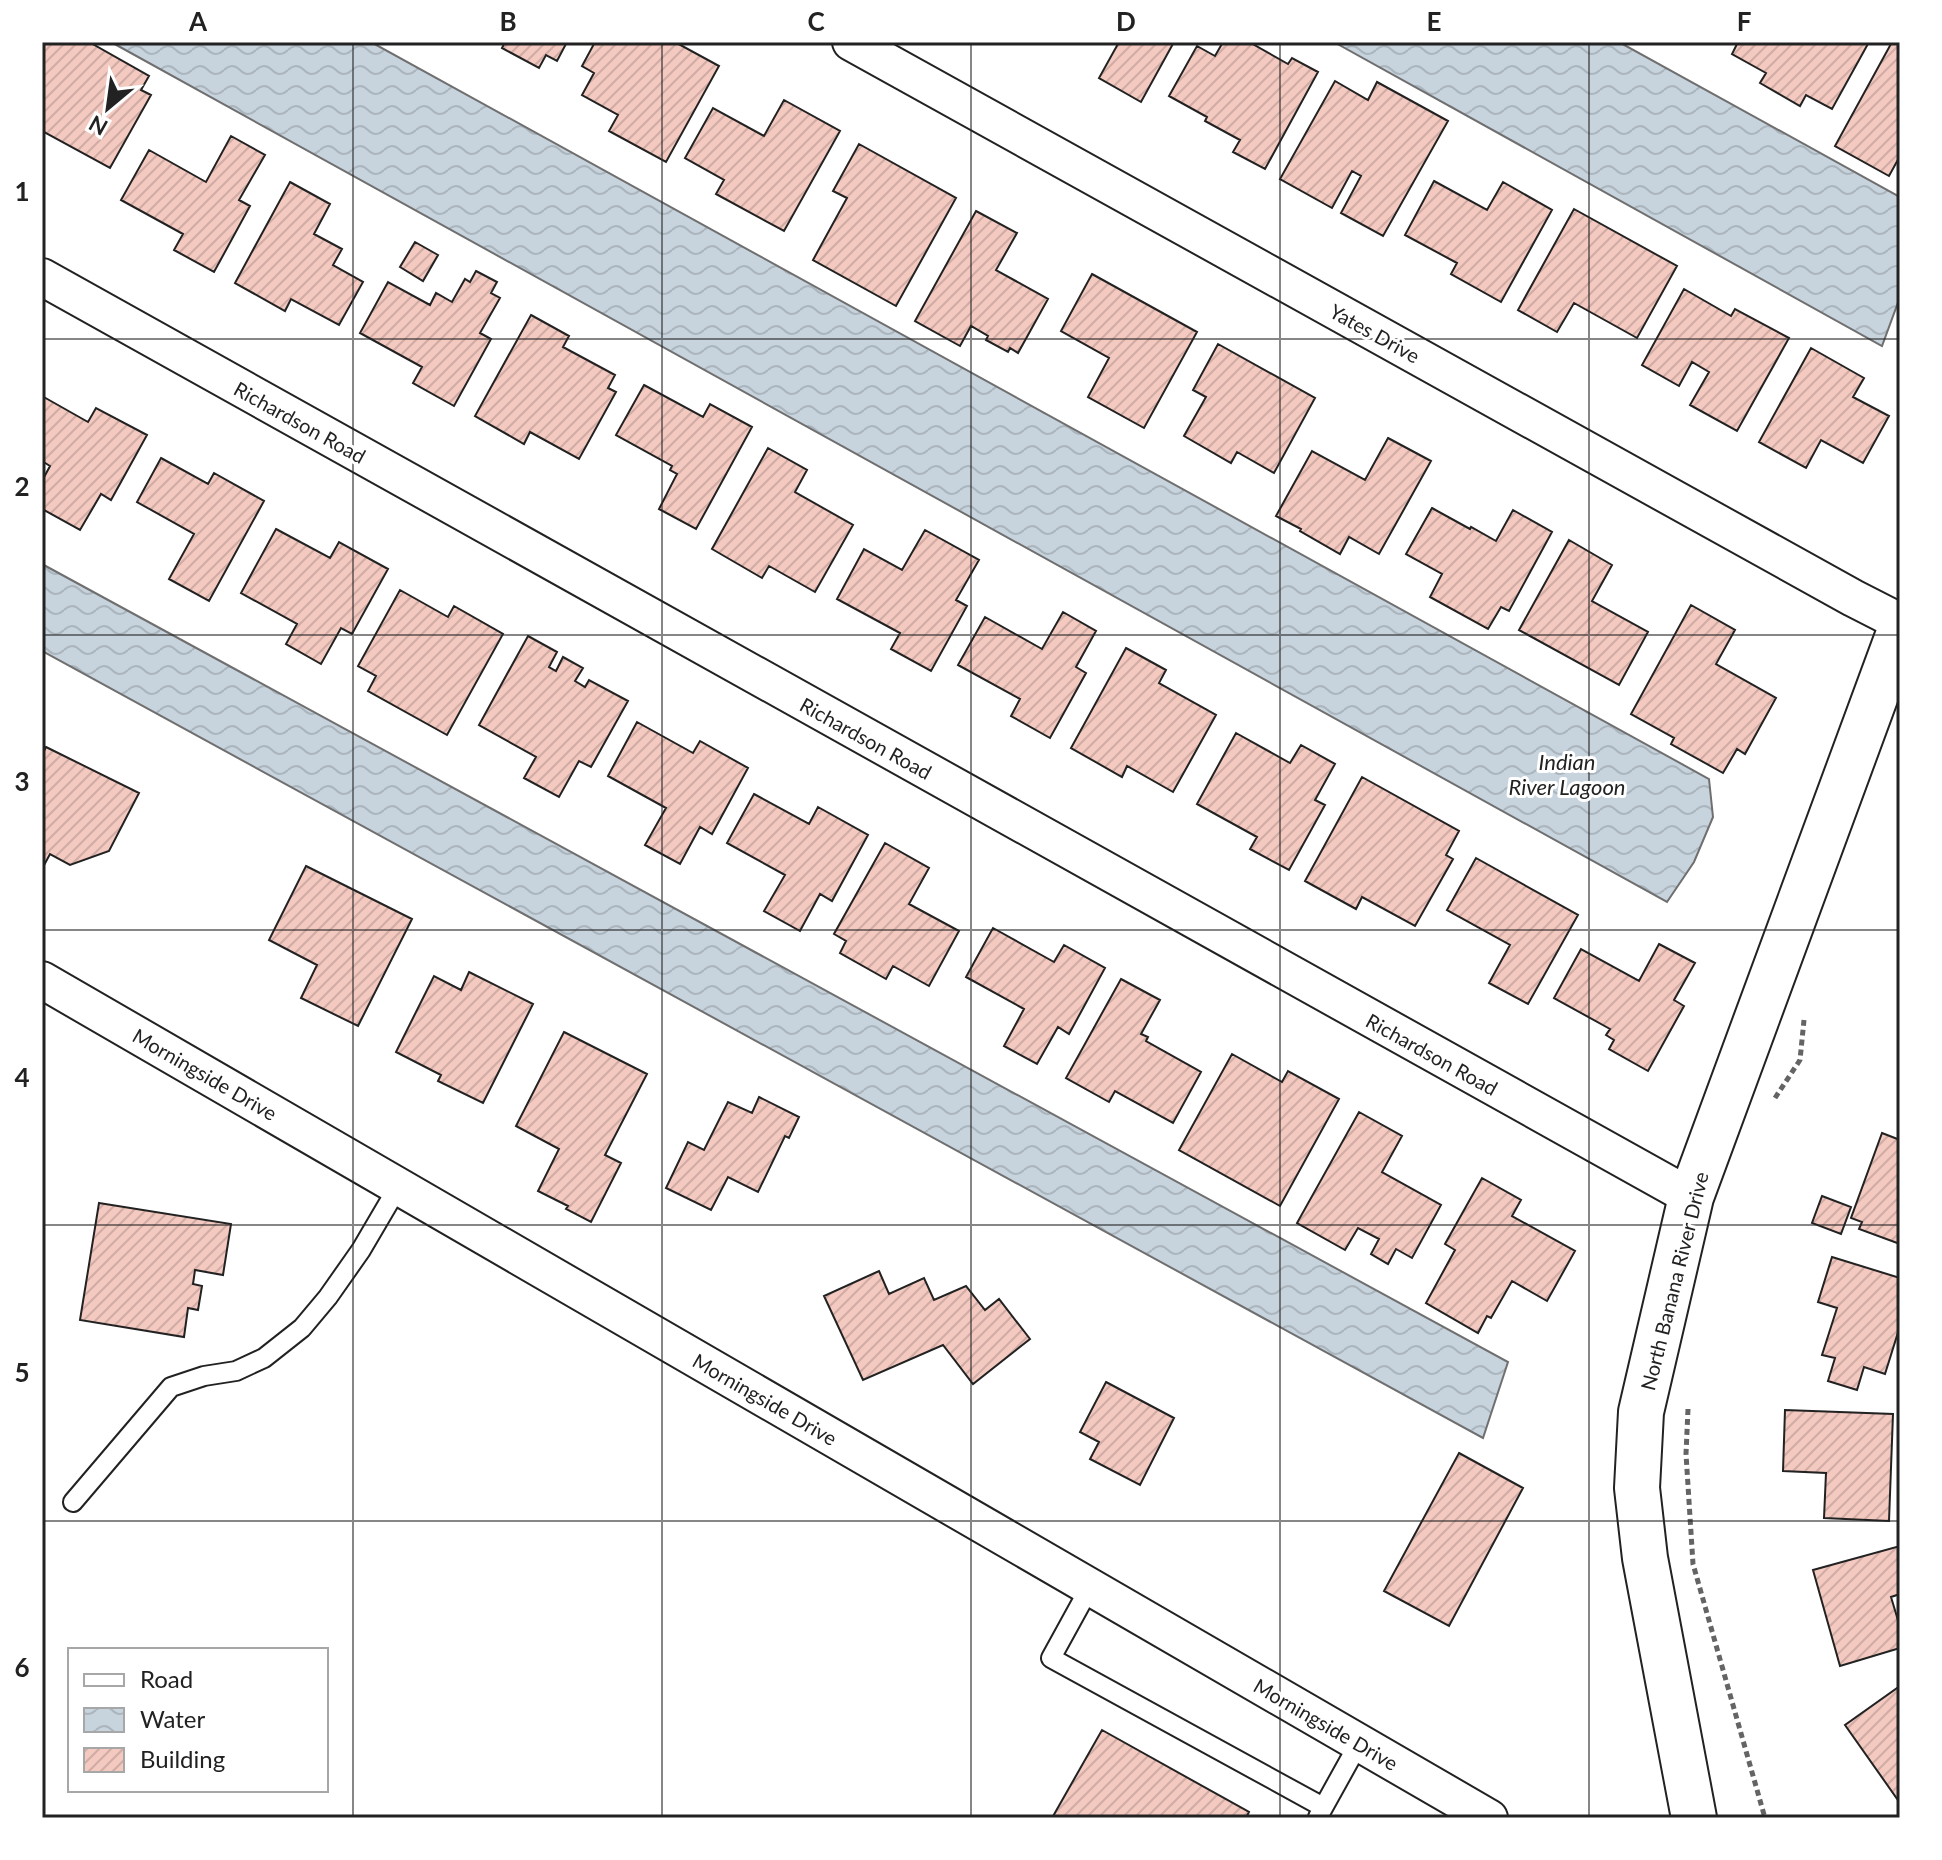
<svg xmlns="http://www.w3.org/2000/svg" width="1942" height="1860" font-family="Lato,sans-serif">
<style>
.water{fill:url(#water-waves);stroke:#6f6f6f;stroke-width:2}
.building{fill:url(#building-hatch);stroke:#222;stroke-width:2}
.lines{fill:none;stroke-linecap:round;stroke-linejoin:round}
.lane-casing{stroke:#222;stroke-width:22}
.street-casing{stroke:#222;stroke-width:40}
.secondary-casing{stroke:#222;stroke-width:48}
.path{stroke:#646464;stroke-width:5;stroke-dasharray:6 4;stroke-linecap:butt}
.lane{stroke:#fff;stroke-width:18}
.street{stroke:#fff;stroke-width:36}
.secondary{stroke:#fff;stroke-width:44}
.grid{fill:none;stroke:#222;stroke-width:2;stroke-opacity:0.55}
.labels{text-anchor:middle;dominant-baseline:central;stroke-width:6;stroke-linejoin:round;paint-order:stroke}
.street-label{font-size:20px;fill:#222;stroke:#fff}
.water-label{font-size:22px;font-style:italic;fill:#222;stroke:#fff}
.neatline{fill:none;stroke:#222;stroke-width:3}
.grid-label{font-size:26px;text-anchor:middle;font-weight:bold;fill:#222}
</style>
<defs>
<pattern id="water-waves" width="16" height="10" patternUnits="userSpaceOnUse" patternTransform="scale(2)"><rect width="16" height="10" fill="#c7d3dd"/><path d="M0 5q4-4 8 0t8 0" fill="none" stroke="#abb5bd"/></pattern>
<pattern id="building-hatch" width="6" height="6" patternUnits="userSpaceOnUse" patternTransform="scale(2)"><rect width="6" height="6" fill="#f3c9c0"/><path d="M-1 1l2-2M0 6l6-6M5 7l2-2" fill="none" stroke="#d0aca5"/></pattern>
</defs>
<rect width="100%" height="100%" fill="#fff"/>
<!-- water -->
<path class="water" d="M111,42H371L1709,779L1713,817L1694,862L1667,902Z
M1334,42H1619L1900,197V297L1882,346Z
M42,564L1508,1362L1483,1438L42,651Z"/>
<!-- building -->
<path class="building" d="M42,42H89L149,76L141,90L151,95L110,168L42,131Z
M505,42H567L557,61L546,55L539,68L502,48Z
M595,42H675L719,66L666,162L609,131L618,115L582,95L594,73L582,66Z
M1119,42H1174L1141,102L1099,78Z
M1223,42H1249L1288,64L1292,58L1318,72L1265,169L1233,152L1240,140L1205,121L1207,117L1169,96L1197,46L1215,56Z
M1738,42H1869L1832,109L1806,95L1800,106L1760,83L1766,73L1732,54Z
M1892,42H1900V156L1889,176L1835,146Z
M1335,81L1368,100L1377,82L1448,121L1383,236L1341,213L1361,176L1352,171L1332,208L1280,179Z
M784,100L840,131L784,231L716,194L724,180L685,158L713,108L764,136Z
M231,136L265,155L239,200L250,206L214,272L174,250L183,234L121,200L149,150L206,182Z
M859,144L956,198L896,306L813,260L847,198L833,191Z
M1434,181L1487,210L1503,182L1552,210L1501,302L1451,274L1457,263L1405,235Z
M290,182L330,204L314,234L342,249L333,265L363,282L339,325L291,299L285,311L235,283Z
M1574,209L1677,266L1637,338L1574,303L1557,332L1518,310Z
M976,211L1017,233L996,270L1048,299L1018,353L1010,348L1008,352L986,340L988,336L971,326L960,346L915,321Z
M415,242L438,255L423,281L400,267Z
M476,271L497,282L491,293L500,298L480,333L491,339L454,406L413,383L422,367L360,333L388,282L430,305L436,293L452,302L465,279L470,282Z
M1092,274L1197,332L1144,428L1088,397L1109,358L1061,331Z
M1684,289L1731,316L1735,309L1789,338L1737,431L1690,405L1709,372L1692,362L1679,386L1642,365Z
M531,315L569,336L563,347L615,375L608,388L616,392L579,459L530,432L524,444L475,416Z
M1218,344L1315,398L1274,473L1237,452L1231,463L1184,436L1206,397L1193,390Z
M1811,348L1864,378L1853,397L1889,416L1863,463L1821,440L1806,468L1759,442Z
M644,385L703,417L710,404L752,427L696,529L659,509L677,474L670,470L672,466L616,435Z
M42,396L88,422L96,408L147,435L111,500L101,494L80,530L42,509V481L50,466L42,461Z
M1388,438L1431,461L1379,554L1349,537L1340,554L1300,531L1301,529L1276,516L1312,451L1365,480Z
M768,448L807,470L795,492L853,525L815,592L769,566L762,578L712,549Z
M161,458L208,484L214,473L264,501L209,601L169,579L194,534L137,502Z
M1432,508L1470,529L1471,527L1496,541L1513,510L1552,532L1509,611L1501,607L1488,629L1430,597L1442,574L1406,554Z
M276,529L330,558L339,542L388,569L352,634L341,628L321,664L286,644L297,624L241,593Z
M925,530L979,560L956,600L967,606L931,671L891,649L900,633L837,599L864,549L902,570Z
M1569,540L1612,565L1592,601L1648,632L1619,685L1519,630Z
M400,590L448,617L454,606L503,634L447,735L368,691L376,676L358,666Z
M1691,605L1735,630L1716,664L1776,698L1745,754L1737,749L1723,773L1671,744L1674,738L1631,714Z
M1063,612L1096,631L1076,667L1086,673L1050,738L1011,716L1020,699L958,665L985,617L1042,649Z
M528,636L557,652L549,667L556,671L563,657L583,668L575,681L585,687L589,680L628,701L591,767L579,761L559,797L524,778L536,757L479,725Z
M1126,648L1166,670L1159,683L1216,715L1173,792L1127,766L1122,777L1071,748Z
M637,722L693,753L700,741L748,768L712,834L700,827L680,864L645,845L666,808L608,776Z
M1236,733L1290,763L1301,745L1335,764L1315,800L1325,805L1289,870L1250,849L1257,837L1197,804Z
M46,747L139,793L109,851L70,865L50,854L42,869V755Z
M1362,777L1459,831L1446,855L1453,859L1415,926L1362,897L1356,909L1305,881Z
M754,794L809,824L818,807L868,835L832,901L820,894L800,931L764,911L785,875L727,843Z
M885,843L929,868L909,904L959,931L929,986L893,966L886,979L840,953L846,941L834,934Z
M1476,858L1578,915L1528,1004L1489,983L1510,945L1447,910Z
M306,866L412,919L358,1026L301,998L317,965L269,940Z
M993,928L1054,962L1064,945L1105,968L1069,1034L1058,1027L1037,1064L1004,1046L1024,1009L966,977Z
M1659,944L1695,963L1674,1000L1684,1006L1648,1071L1609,1049L1614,1040L1606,1035L1610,1029L1554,998L1581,949L1639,981Z
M469,972L533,1004L483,1103L438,1081L441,1075L396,1052L434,976L461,990Z
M1121,979L1160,1000L1141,1034L1148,1037L1146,1041L1201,1072L1173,1123L1115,1091L1109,1102L1066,1078Z
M564,1032L647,1074L605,1155L621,1163L591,1222L566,1209L568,1206L538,1191L559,1149L516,1126Z
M1232,1054L1282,1082L1288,1071L1339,1099L1280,1206L1179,1150Z
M759,1097L799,1117L789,1138L785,1136L758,1192L728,1177L711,1210L666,1188L688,1142L704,1150L728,1102L752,1113Z
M1359,1112L1402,1136L1382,1172L1441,1205L1412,1258L1396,1249L1388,1264L1371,1254L1379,1239L1358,1228L1345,1250L1297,1223Z
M1882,1133L1900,1140V1244L1859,1229L1862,1222L1851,1218Z
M1482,1178L1521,1200L1512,1216L1575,1251L1547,1301L1512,1281L1491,1318L1487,1316L1478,1333L1426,1303L1455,1250L1445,1244Z
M1822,1196L1851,1207L1841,1234L1812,1223Z
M99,1203L231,1224L223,1275L195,1270L193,1284L202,1286L198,1310L188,1308L184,1337L80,1320Z
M1832,1257L1900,1278V1326L1885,1374L1864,1367L1857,1390L1828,1381L1835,1358L1822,1355L1837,1308L1818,1302Z
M879,1271L889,1294L924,1278L934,1300L966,1286L985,1310L999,1299L1030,1339L973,1384L943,1345L863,1380L824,1296Z
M1106,1382L1174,1418L1140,1485L1090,1459L1099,1442L1080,1432Z
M1785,1410L1893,1414L1889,1521L1824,1518L1826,1473L1783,1471Z
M1459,1453L1523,1488L1449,1626L1384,1591Z
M1900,1546V1594L1891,1597L1900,1627V1648L1840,1666L1813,1570Z
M1900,1686V1803L1845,1725Z
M1102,1730L1249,1812L1246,1818H1052Z"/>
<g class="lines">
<!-- lane casing -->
<g class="lane-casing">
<path id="lane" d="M73,1502L171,1387L204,1376L236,1371L264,1358L302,1328L328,1297L361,1250L398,1187
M1090,1587L1051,1658L1323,1807
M1318,1817L1359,1743"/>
</g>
<!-- street casing -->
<g class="street-casing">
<path id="street" d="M851,42L1853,598L1900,622
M42,277L1691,1197
M42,980L1489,1818"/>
</g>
<!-- secondary casing -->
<g class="secondary-casing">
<path id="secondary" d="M1694,1818L1645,1558L1637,1488L1641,1412L1691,1197L1900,630"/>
</g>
<!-- path -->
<path class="path" d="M1775,1098L1800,1060L1804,1020
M1688,1409L1686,1454L1693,1564L1765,1818"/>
<!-- lane -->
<use href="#lane" class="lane"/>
<!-- street -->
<use href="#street" class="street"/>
<!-- secondary -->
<use href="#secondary" class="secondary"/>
</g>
<!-- grid -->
<path class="grid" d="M353,42V1818M662,42V1818M971,42V1818M1280,42V1818M1589,42V1818M42,339H1900M42,635H1900M42,930H1900M42,1225H1900M42,1521H1900"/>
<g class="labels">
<!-- street labels -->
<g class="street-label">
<text transform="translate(1375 333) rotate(29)">Yates Drive</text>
<text transform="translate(300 422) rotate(29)">Richardson Road</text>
<text transform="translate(866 738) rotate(29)">Richardson Road</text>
<text transform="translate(1432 1054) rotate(29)">Richardson Road</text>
<text transform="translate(205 1074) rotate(30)">Morningside Drive</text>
<text transform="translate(1674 1281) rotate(-76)">North Banana River Drive</text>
<text transform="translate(765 1399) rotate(30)">Morningside Drive</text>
<text transform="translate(1326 1724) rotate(30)">Morningside Drive</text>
</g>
<!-- water labels -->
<g class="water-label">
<text x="1567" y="761">Indian<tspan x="1567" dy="25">River Lagoon</tspan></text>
</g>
</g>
<!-- border -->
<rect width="1942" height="1860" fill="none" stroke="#ffffff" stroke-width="88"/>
<!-- legend -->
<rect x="68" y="1648" width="260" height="144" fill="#ffffff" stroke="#a7a7a7" stroke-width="2"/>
<rect x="84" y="1674" width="40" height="12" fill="#ffffff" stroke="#a7a7a7" stroke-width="2"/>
<text x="140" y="1688" font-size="24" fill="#222222">Road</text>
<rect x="84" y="1708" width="40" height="24" fill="url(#water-waves)" stroke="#a7a7a7" stroke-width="2"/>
<text x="140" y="1728" font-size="24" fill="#222222">Water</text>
<rect x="84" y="1748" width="40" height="24" fill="url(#building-hatch)" stroke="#a7a7a7" stroke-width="2"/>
<text x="140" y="1768" font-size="24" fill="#222222">Building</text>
<!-- north arrow -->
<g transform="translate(108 108) rotate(209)" stroke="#ffffff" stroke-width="6" paint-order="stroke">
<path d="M0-6L14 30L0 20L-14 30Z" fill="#222222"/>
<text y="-12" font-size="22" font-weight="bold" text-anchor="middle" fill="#222222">N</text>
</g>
<rect x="44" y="44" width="1854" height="1772" class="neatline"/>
<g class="grid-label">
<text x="198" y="31">A</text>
<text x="508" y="31">B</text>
<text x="816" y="31">C</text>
<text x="1126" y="31">D</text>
<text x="1434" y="31">E</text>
<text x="1744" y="31">F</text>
<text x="22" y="201">1</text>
<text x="22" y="496">2</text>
<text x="22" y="791">3</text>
<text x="22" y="1087">4</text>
<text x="22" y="1382">5</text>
<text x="22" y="1677">6</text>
</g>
</svg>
